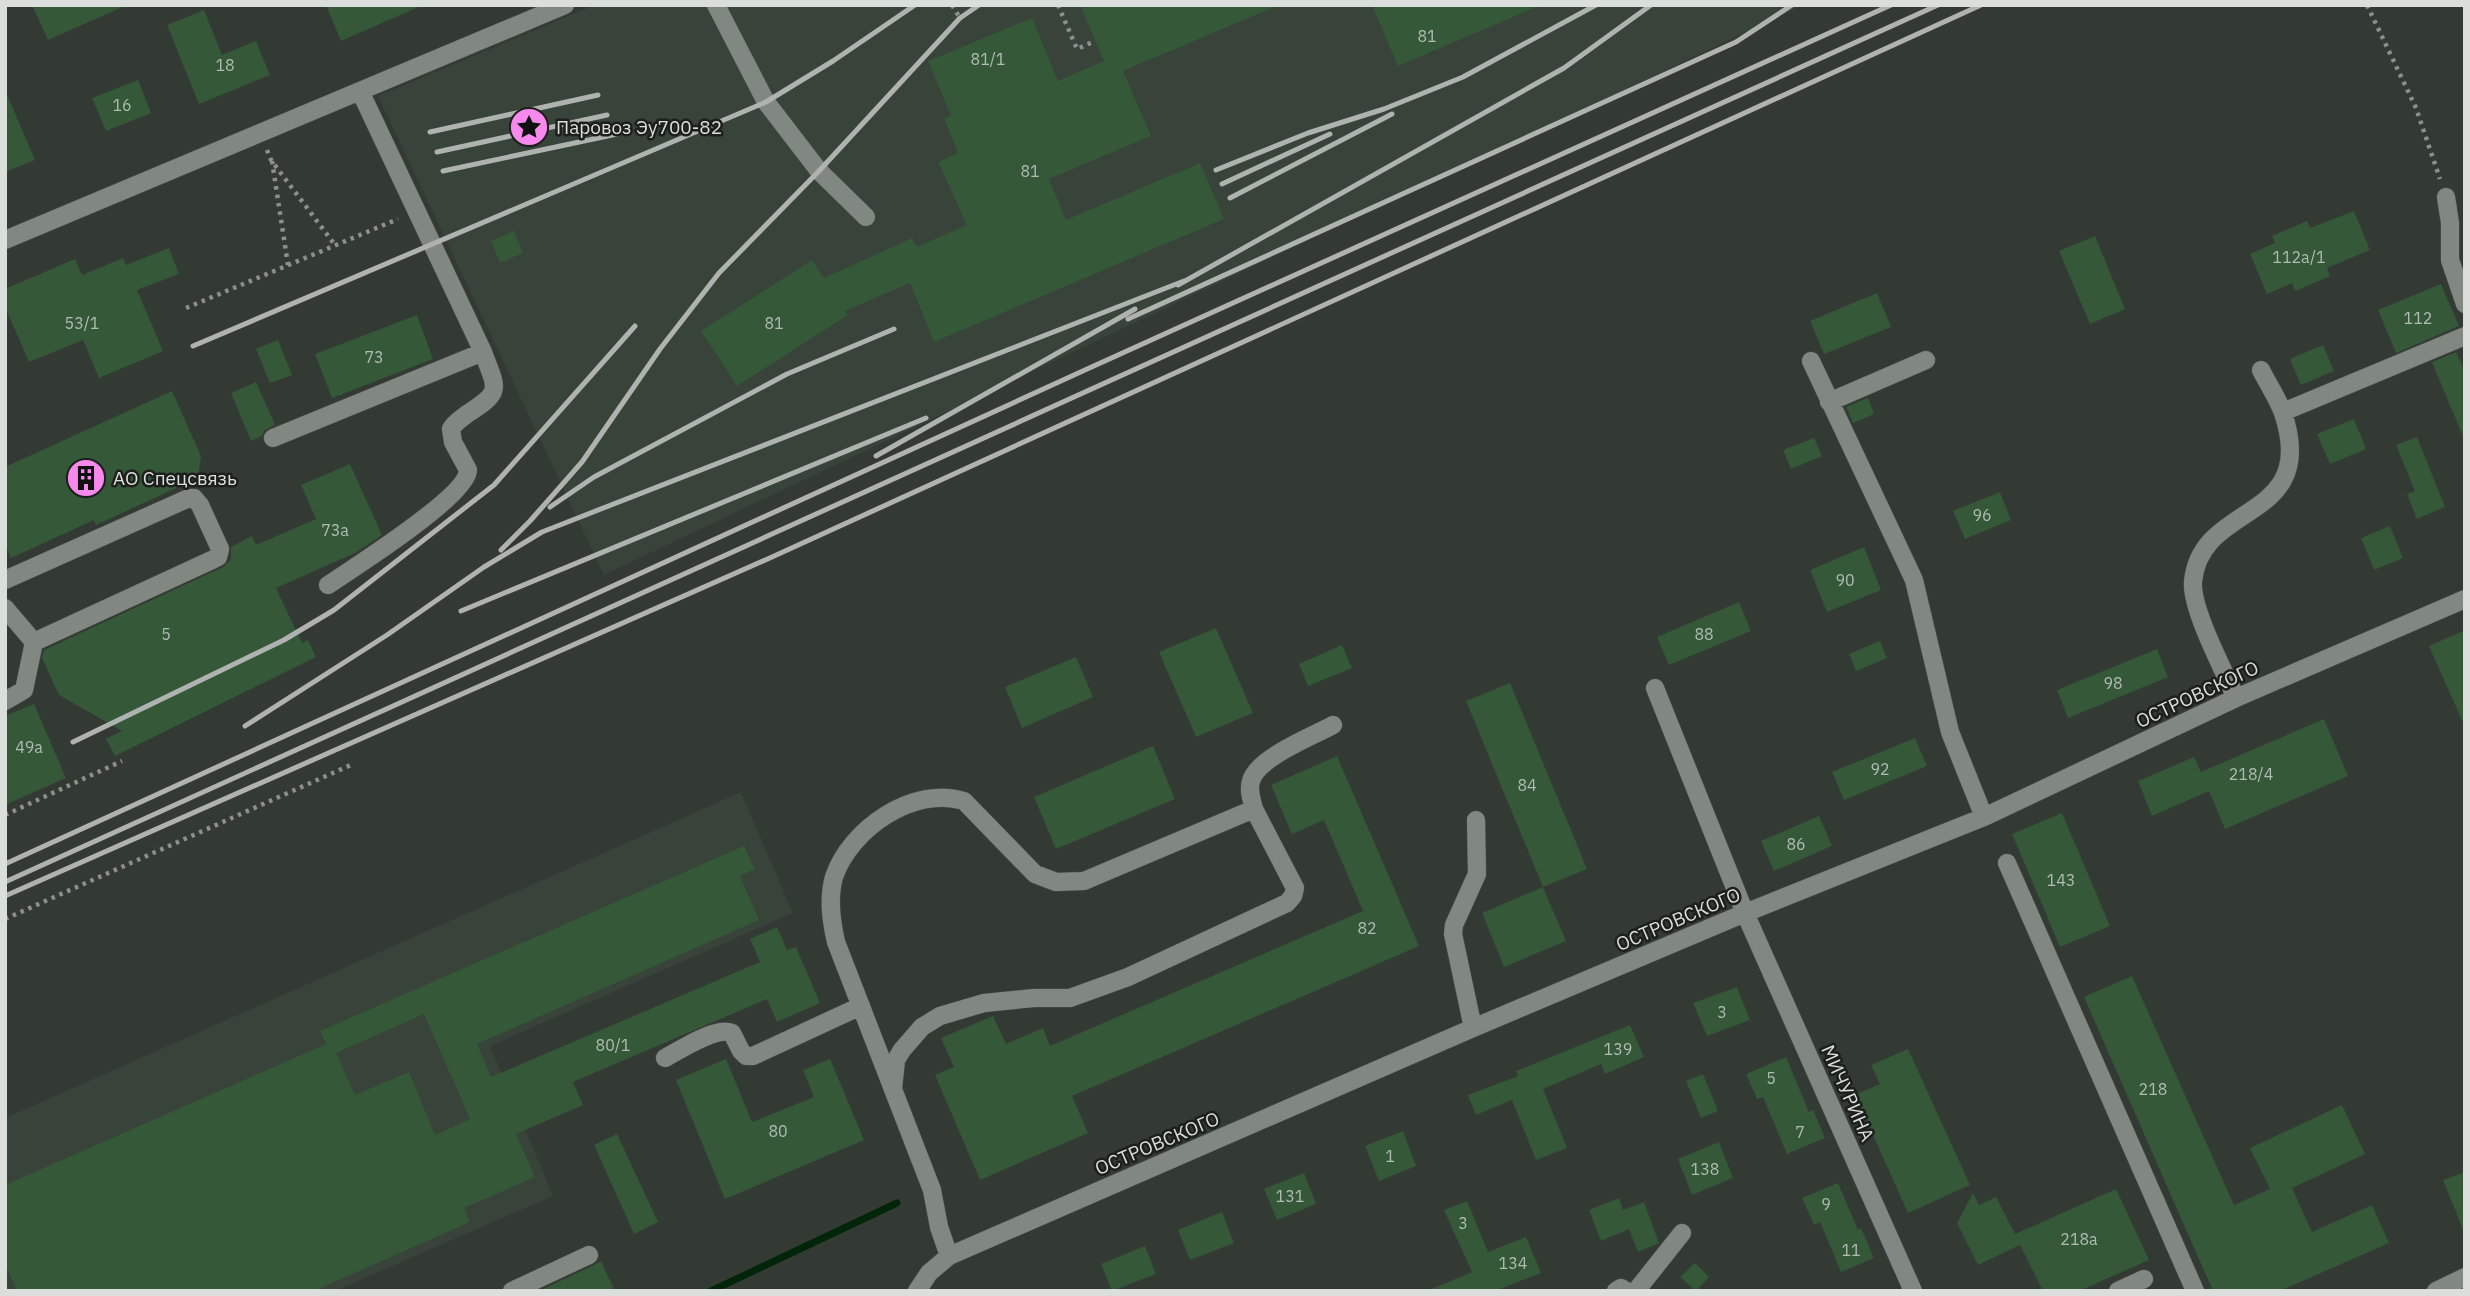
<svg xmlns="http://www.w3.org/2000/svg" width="2470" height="1296" font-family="'IBM Plex Sans',sans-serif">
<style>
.built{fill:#384339}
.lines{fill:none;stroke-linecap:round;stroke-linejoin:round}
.stream{stroke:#012508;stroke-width:7}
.building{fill:#345838;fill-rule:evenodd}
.minor-casing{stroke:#515551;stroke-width:19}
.path{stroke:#8b908b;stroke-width:4.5;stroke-dasharray:3.5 5;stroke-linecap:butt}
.minor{stroke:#818882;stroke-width:18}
.rail{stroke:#aeb3af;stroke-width:5}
.labels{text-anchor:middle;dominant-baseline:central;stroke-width:5;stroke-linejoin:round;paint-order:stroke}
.number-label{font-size:16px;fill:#b1bdb3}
.poi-label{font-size:19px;fill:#dbdfdc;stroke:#1d1f1d;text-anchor:start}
.street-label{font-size:19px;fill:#dbdfdc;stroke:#1d1f1d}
</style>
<rect width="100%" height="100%" fill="#333933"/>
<!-- built -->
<path class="built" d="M594,5H1803L604,575L378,96Z
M741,792L793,913L490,1046L553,1196L335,1291H5V1118Z"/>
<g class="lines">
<!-- stream -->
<path class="stream" d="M711,1291L897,1203"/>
</g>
<!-- building -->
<path class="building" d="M32,5H127L48,40Z
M326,5H423L341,41Z
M1080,5H1279L1123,71L1151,136L1049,179L1066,220L1200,163L1224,219L934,342L910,283L845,311L848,315L737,386L701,331L812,260L824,278L912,238L917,247L967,225L938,162L958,153L944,118L951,116L928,61L1032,18L1058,81L1104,61Z
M1372,5H1541L1398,66Z
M204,10L222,55L256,41L270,75L199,104L167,25Z
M138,80L151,113L106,131L92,98Z
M5,90L35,160L5,172Z
M2354,211L2370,250L2327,268L2330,276L2295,291L2292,283L2267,294L2250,254L2275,243L2272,236L2307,221L2310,228Z
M514,231L523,253L500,263L491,241Z
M2095,236L2125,309L2090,324L2059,251Z
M169,248L179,274L137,290L163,351L99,378L83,340L29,362L5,307V289L75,259L82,275L123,258L126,265Z
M2441,284L2459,326L2396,353L2378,310Z
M1877,293L1891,327L1824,354L1810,321Z
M417,315L433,359L332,398L315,354Z
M278,340L292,375L270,383L256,349Z
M2323,345L2334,371L2301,385L2290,359Z
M2456,352L2465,372L2464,439L2432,362Z
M256,382L275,425L264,431L262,436L251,441L231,393Z
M172,391L201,456L198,478L96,525L94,520L11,558L5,544V467Z
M1868,398L1874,414L1853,423L1846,407Z
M2354,419L2366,449L2330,464L2317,434Z
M2417,437L2445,507L2417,519L2407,494L2415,491L2396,445Z
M1814,438L1822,456L1791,469L1783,450Z
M350,464L382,535L355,553L276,588L302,643L308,640L316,657L115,756L106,739L122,731L59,695L42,658L44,650L223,567L231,560V547L252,536L256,545L316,519L301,485Z
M2000,492L2011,520L1965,539L1953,511Z
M2390,526L2403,558L2374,570L2361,538Z
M1864,547L1881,590L1827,612L1810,570Z
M1739,602L1751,631L1669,665L1657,637Z
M1216,628L1253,713L1196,737L1159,652Z
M2465,630V727L2429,646Z
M1880,641L1887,658L1856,671L1849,654Z
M1342,645L1352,668L1308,686L1299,664Z
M2157,649L2168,677L2068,718L2057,690Z
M1076,657L1093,697L1022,728L1005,687Z
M1510,683L1587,869L1543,887L1466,701Z
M34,704L66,778L5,805V716Z
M2324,719L2348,776L2225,829L2209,791L2152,816L2138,781L2194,757L2201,772Z
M1915,738L1927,766L1844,800L1832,772Z
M1153,746L1175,799L1056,849L1034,797Z
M1337,756L1419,946L1072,1096L1088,1133L980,1180L935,1075L954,1067L941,1038L993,1016L1006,1044L1043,1028L1050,1046L1363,911L1324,820L1292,834L1271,785Z
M2062,813L2110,926L2060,947L2012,834Z
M1819,816L1832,846L1774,871L1761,841Z
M744,846L755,869L740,876L759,920L477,1044L491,1077L760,962L750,939L777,927L787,950L796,947L820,1003L777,1022L767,999L573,1082L583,1105L516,1134L535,1177L464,1208L470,1222L314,1291H17L5,1264V1185L326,1044L320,1031ZM424,1014L470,1119L435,1135L409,1072L355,1095L336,1053Z
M1543,887L1566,941L1504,967L1482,913Z
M2132,976L2234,1205L2270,1189L2250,1148L2342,1105L2365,1154L2292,1188L2312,1232L2372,1205L2389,1243L2280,1291H2213L2084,997Z
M1737,987L1750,1020L1707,1036L1693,1003Z
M1630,1025L1644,1057L1605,1074L1601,1064L1543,1089L1567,1148L1536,1160L1512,1100L1476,1115L1468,1095L1518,1076L1516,1071Z
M1908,1049L1970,1185L1908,1213L1855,1095L1880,1084L1871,1065Z
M1786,1057L1809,1112L1813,1110L1825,1138L1787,1154L1763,1097L1757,1099L1746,1074Z
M726,1059L752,1122L814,1097L803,1070L830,1059L864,1140L725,1199L676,1080Z
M1703,1074L1718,1111L1701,1118L1686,1081Z
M1403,1131L1416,1166L1379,1181L1365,1146Z
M617,1134L658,1222L634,1234L594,1145Z
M1719,1142L1733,1178L1692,1195L1678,1159Z
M2465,1172V1231L2464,1232L2443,1180Z
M1304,1173L1316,1204L1277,1220L1264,1189Z
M1838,1183L1858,1230L1861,1228L1874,1258L1841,1272L1820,1222L1814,1225L1802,1198Z
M2116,1189L2149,1260L2079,1291H2043L2020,1245L1978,1265L1957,1223L1973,1193L1979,1205L1996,1197L2015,1234Z
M1619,1198L1623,1210L1644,1202L1659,1243L1638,1252L1629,1229L1601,1241L1589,1210Z
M1467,1201L1488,1252L1526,1237L1541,1273L1495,1291H1427L1472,1272L1444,1210Z
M1222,1212L1234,1243L1190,1260L1178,1230Z
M1145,1246L1156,1274L1112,1291L1101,1264Z
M601,1261L615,1291H539L594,1265Z
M1695,1263L1709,1277L1696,1291L1680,1277Z"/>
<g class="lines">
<!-- minor casing -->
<g class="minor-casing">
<path id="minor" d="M716,5L766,102L819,171L866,217
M2446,197L2450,223V260L2465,304
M5,240L565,5
M1811,361L1914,580L1950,732L1984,817
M1829,402L1926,360
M2283,412L2465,336
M273,438L483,352
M5,580L189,498H194L200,505L220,549L218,557L214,559L34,642L5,608
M328,585C352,569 467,496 468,470L453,442L451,429C455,422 461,419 467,414C503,391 497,390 483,352L361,93
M1655,688L1745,913L1913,1291
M2236,698C2224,671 2191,609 2193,582C2200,500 2320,524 2283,413C2278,399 2268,384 2261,370
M5,701L24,690L34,642
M1254,809C1252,800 1248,791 1251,781C1257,758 1311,737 1333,725
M2007,863L2195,1291
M1473,1028L1453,934L1454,925L1477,874L1476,820
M665,1058C680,1050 716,1026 732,1033L741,1051L746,1056H753L861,1006
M893,1089L896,1060L902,1050L922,1027L940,1016L984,1003L1034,998H1070L1128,977L1287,903L1293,896L1295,888L1254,809L1084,881L1056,882L1035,874L964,801C914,785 850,829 834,877C828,898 831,920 836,942L932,1190L939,1227L949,1256
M512,1291L589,1255
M917,1291L929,1273L949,1256L1473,1028L1745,913L1984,817L2236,698L2465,599
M1616,1291L1621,1288L1626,1291
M1636,1291L1682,1233
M2118,1291L2144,1279
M2436,1291L2465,1277"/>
</g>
<!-- path -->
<path class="path" d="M952,5L960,18
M1058,5L1077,49L1095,41
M2367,5L2416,108L2440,179
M267,150L271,160L335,245
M272,161L288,265
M186,308L398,219
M5,815L122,761
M5,919L353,764"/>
<!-- minor -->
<use href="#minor" class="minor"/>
<!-- rail -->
<path class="rail" d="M430,132L598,95
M437,152L607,115
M1216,170L1308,133L1384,109L1463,77L1596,5
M443,171L617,134
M1222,184L1330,134
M1230,198L1392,114
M1178,285L1564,68L1651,5
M1128,319L1736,42L1792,5
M193,346L766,102L833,61L915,5
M876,456L1135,309
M550,507L594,477L787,374L894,329
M501,550L530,521L582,462L660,349L719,273L819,171L960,18L979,5
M461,611L926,418
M245,726L387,635L484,567L542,532L1184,281
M73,742L284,640L334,610L494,485L635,326
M5,864L1085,370L1891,5
M5,882L1938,5
M5,896L772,557L1981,5"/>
</g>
<!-- icons -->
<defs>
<g id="sight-disc" transform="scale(2.0125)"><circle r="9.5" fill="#f788ec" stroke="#1d1f1d"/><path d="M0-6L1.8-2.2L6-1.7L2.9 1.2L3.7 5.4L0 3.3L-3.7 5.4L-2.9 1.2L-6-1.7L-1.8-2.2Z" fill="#111"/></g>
<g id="building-disc" transform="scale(2.0125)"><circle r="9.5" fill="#f788ec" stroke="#1d1f1d"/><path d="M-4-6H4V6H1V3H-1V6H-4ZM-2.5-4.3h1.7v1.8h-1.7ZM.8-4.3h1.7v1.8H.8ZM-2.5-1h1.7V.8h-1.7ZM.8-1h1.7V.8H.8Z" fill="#111"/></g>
</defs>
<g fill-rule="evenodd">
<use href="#sight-disc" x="529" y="127"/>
<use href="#building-disc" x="86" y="478"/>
</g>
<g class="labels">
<!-- number labels -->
<g class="number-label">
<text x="1427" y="36">81</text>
<text x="988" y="59">81/1</text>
<text x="225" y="65">18</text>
<text x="122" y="105">16</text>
<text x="1030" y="171">81</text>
<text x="2299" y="257">112а/1</text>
<text x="2418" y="318">112</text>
<text x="82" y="323">53/1</text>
<text x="774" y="323">81</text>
<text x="374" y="357">73</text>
<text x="1982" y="515">96</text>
<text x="335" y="530">73а</text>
<text x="1845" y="580">90</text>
<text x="166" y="634">5</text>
<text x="1704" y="634">88</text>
<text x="2113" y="683">98</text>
<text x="29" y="747">49а</text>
<text x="1880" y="769">92</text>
<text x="2251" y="774">218/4</text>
<text x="1527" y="785">84</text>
<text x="1796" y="844">86</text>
<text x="2061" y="880">143</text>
<text x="1367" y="928">82</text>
<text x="1722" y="1012">3</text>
<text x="613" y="1045">80/1</text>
<text x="1618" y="1049">139</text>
<text x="1771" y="1078">5</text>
<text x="2153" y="1089">218</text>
<text x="778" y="1131">80</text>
<text x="1800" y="1132">7</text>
<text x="1390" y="1156">1</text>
<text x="1705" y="1169">138</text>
<text x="1290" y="1196">131</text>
<text x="1826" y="1204">9</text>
<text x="1463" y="1223">3</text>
<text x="2079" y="1239">218а</text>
<text x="1851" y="1250">11</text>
<text x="1513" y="1263">134</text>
</g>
<!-- poi labels -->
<g class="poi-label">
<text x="556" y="127">Паровоз Эу700-82</text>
<text x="113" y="478">АО Спецсвязь</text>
</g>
<!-- street labels -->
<g class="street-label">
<text transform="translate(2197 694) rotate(-25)">ОСТРОВСКОГО</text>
<text transform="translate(1678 919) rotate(-23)">ОСТРОВСКОГО</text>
<text transform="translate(1848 1093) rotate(66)">МИЧУРИНА</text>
<text transform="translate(1157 1143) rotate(-23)">ОСТРОВСКОГО</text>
</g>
</g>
<!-- border -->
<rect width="2470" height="1296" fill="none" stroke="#dbdfdc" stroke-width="14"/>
</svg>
